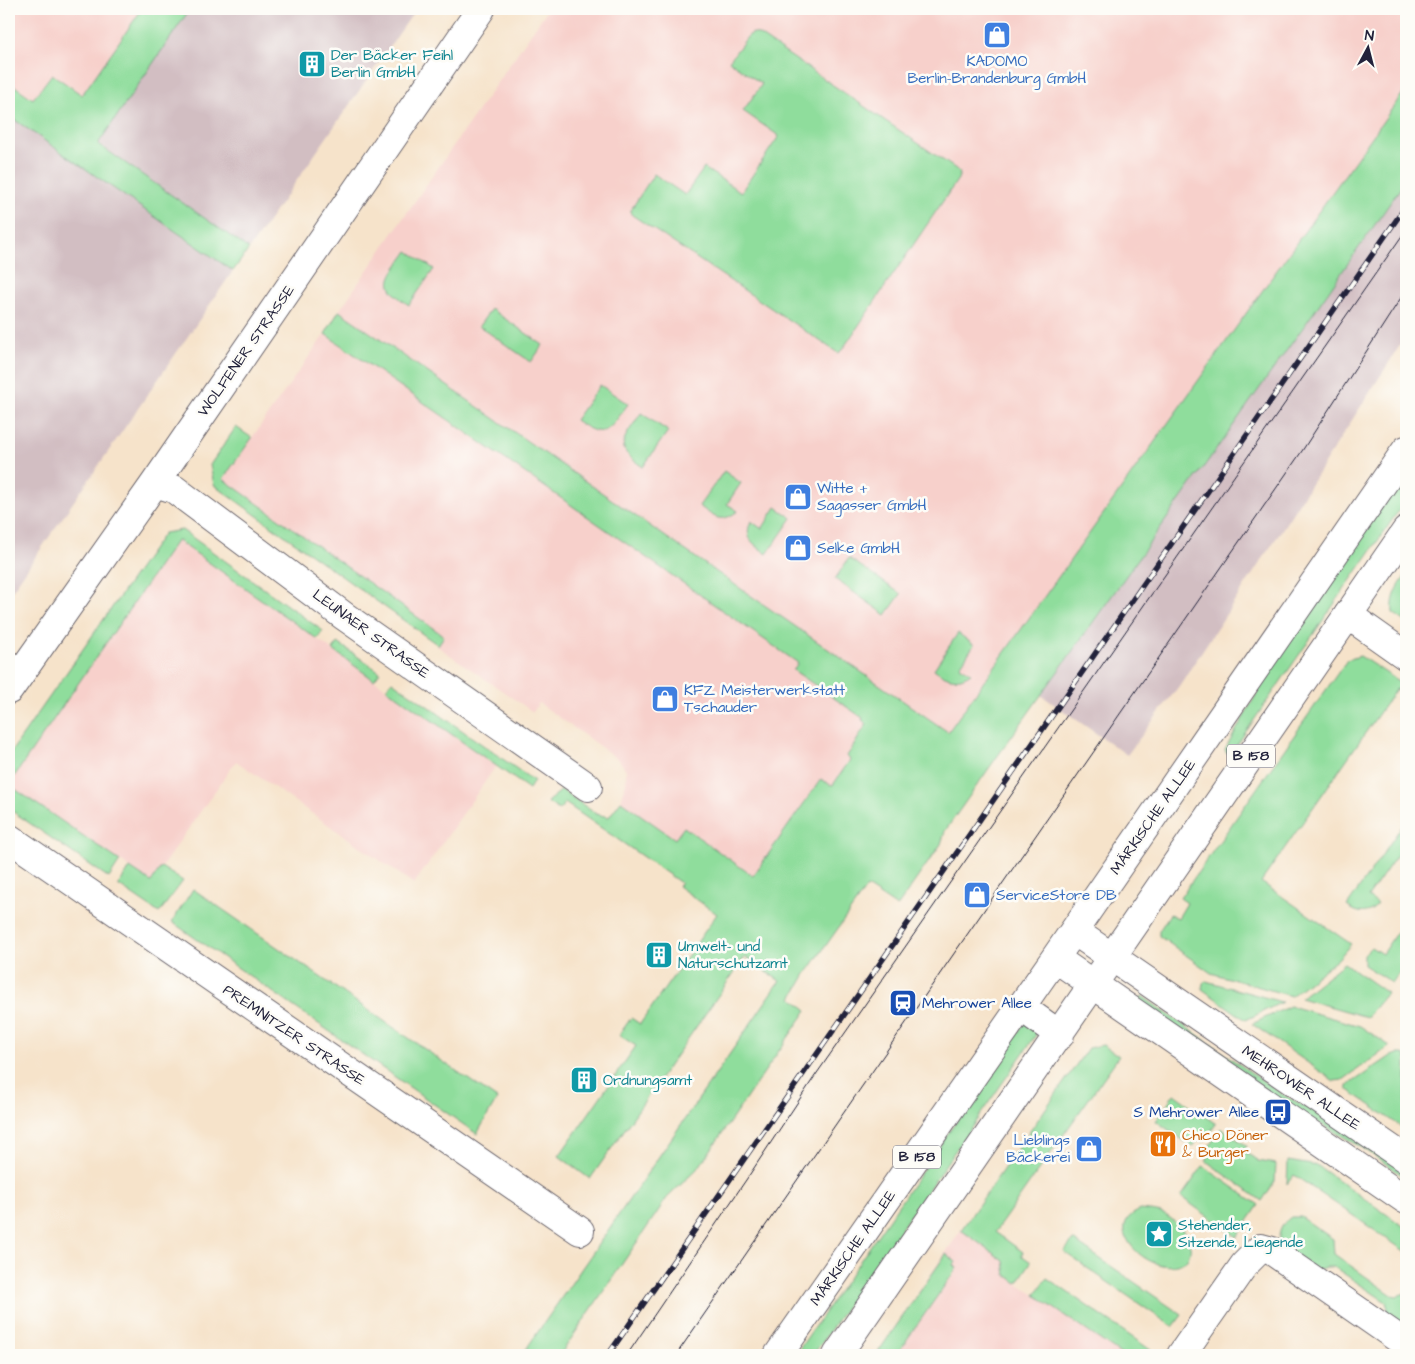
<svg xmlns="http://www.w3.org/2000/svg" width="1415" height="1364" font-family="'Architects Daughter',sans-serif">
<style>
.built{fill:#f7d0cb}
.industrial{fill:#d2bec2}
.green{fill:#8fdd9c;stroke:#58806c}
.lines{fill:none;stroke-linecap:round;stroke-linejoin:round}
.minor-casing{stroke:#6c666d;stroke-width:30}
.major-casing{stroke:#6c666d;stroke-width:30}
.minor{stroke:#fff;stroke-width:28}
.major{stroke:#fff;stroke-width:28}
.tram{stroke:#22223b;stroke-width:1}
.rail-casing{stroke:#22223b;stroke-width:5.5}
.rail{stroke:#fdfcf7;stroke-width:4;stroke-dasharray:11;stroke-linecap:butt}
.labels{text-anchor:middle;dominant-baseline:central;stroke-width:5;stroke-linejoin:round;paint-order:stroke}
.shield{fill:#fdfcf7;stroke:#646373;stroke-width:1}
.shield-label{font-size:14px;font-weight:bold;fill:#22223b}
.culture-label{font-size:15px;fill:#0d838f;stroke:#fdfcf7;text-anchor:start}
.shop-label{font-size:15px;fill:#366cbe;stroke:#fdfcf7;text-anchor:start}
.street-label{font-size:15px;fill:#22223b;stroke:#fdfcf7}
.transit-label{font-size:15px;fill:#164399;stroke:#fdfcf7;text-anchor:start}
.food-label{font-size:15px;fill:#c56008;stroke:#fdfcf7;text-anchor:start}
</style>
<rect width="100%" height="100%" fill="#fdfcf7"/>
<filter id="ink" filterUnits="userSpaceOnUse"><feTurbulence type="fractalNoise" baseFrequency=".02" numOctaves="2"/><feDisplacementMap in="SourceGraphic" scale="10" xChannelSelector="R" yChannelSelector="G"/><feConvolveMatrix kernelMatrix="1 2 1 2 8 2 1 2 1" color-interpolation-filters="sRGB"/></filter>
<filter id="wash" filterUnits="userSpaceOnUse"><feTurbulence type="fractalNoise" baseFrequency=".0096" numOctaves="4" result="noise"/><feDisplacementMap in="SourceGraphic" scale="20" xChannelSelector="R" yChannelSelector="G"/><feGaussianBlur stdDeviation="1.12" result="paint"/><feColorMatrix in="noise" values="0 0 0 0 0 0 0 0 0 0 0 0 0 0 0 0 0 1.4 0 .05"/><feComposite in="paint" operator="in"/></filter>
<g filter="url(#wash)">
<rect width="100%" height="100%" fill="#f6e3ca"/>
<!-- built -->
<path class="built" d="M9,9H190L97,143L9,82Z
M548,9H1406V54L1402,60L1406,63V90L948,733L339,311Z
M325,334L798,663L794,669L863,718L867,724L858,736V739L847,756L850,760L833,785L829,784L821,779L753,876L684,827L675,839L621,801L626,783V770L619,760L539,703L533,712L437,646L443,636L223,479Z
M177,540L496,766L414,884L236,761L151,882L9,785Z
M961,1230L1004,1261L1006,1275L1122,1355H876Z"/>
<!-- industrial -->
<path class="industrial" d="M190,9H416L249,249L97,143Z
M9,116L233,271L9,595Z
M1406,180V336L1277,537L1179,686L1127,755L1041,695L1319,305Z"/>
<!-- green -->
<path class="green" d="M142,9H190L98,144L249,249L233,271L9,116V82L33,99L52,74L82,95Z
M753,33L758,34L956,169L960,173L958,179L842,350L838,353L632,215L630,211L654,174L685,195L704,168L741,192L779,136L743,111L762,84L729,61L748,36Z
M1406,89V180L1319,305L992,764L945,831L941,844L897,907L867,887L806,974L792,998L807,1010L699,1167L667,1198L560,1355H522L780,981L745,957L590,1179L559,1156L636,1046L619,1035L631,1018L640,1024L717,914L678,886L681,883L565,803L559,810L547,802L562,790L596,814L609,817L621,801L675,839L684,827L753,876L821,779L829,784L833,785L850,760L847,756C855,745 859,735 867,724L862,720L863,718L793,670L798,663L325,334L339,311L948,732Z
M408,251L434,269L409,305C377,284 390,277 408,251Z
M491,309L543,345L531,362L479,326Z
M600,385L628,404C609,430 606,442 575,420Z
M641,413L668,431L643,467C611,446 624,440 641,413Z
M236,427L252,438L223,479L444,636L438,645L214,485L210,465Z
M724,471L741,483L727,504L738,511C720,524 716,518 699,506Z
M1406,472V500L1232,752L1227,754L1225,750L1279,654Z
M776,507L792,518L767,554C754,544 743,539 751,521L762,529Z
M182,530L323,631L317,639L177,540L9,784V755L164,533Z
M849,558L901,594L886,615L835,579Z
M1406,575V622L1393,613C1391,597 1398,587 1406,575Z
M958,633L974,645L960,666L971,673C957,683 946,678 934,669Z
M338,643L380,672L374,680L333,650Z
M1360,656L1406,686V695L1396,689L1261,882L1351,944L1338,959L1291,996L1211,973L1159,936V931L1170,914L1178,918L1187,903L1180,898L1347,660Z
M392,681L534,781L529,789L386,688Z
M9,785L120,861L109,878L9,809Z
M1406,820V842L1368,897L1378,904C1368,916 1358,914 1347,906Z
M161,867L183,881L159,913L118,885L130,868L151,882Z
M193,889L497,1099L477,1134L172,922Z
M1404,921L1406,922V963L1392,983L1364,965V954L1371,947L1382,954Z
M1344,963L1387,993L1367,1017L1300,998Z
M1206,981L1282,1002L1246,1020L1202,989L1203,983Z
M1142,996L1282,1094L1344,1127L1406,1168V1178L1363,1148L1283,1103L1137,1003Z
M1290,1006L1360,1026L1390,1046L1343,1080L1334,1081L1252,1024Z
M1025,1022L1038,1032L813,1355H795Z
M1103,1045L1119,1056L995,1232L1023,1252L1021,1255L1031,1262L1017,1283L1006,1275L1004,1261L961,1230L1088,1048Z
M1398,1054H1403L1406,1056V1130L1347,1089V1086L1391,1056Z
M1174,1094L1216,1124L1203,1142L1198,1139L1193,1147L1156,1121Z
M1221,1128L1247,1146L1244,1151L1258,1161L1276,1164L1275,1181L1262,1201L1206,1161L1210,1154L1206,1151Z
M1288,1161L1318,1166L1406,1228V1252L1294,1175L1287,1184Z
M1203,1166L1259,1205L1237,1237L1181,1197Z
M1141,1210C1147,1211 1154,1211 1161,1213C1172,1217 1188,1232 1190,1245C1191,1250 1189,1255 1187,1260C1155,1284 1096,1226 1141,1210Z
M1291,1217H1301L1333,1239L1334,1254L1392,1295L1396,1296L1406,1293V1326L1399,1329L1387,1318L1388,1308L1386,1302L1334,1267H1326L1313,1271L1279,1243C1278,1231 1282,1224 1291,1217Z
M1073,1240L1182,1315L1173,1327L1064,1252Z
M946,1254L956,1262L954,1265L957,1268L896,1355H876Z
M1047,1278L1155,1353L1154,1355H1122L1035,1295Z"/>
</g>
<g filter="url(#ink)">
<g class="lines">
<!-- minor casing -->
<g class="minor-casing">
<path id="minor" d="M155,483L174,489L344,616L588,787
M1348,615L1406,656
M9,690L155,483L481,9
M9,838L580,1231
M1181,1355L1244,1265L1261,1248L1272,1251L1406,1344"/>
</g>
<!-- major casing -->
<g class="major-casing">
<path id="major" d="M1074,931L1406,1159
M1055,958L1406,1200
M1021,1007L1060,1035
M778,1355L1055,958L1406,450
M837,1355L1406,531"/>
</g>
<!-- minor -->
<use href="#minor" class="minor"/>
<!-- major -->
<use href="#major" class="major"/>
<!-- tram -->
<path class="tram" d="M627,1355L748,1177L815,1076L1406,230
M676,1355L1302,451L1406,290"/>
<!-- rail casing -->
<g class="rail-casing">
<path id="rail" d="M608,1355L1406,206"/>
</g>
<!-- rail -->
<use href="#rail" class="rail"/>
</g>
</g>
<!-- icons -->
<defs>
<g id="shop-square" transform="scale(1.4375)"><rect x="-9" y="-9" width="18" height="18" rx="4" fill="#3f7fe0" stroke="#fdfcf7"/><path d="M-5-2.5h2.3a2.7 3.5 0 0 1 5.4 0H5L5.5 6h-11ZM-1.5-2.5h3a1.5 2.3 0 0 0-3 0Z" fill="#fff"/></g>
<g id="building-square" transform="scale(1.4375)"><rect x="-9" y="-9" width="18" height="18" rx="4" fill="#0f9aa8" stroke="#fdfcf7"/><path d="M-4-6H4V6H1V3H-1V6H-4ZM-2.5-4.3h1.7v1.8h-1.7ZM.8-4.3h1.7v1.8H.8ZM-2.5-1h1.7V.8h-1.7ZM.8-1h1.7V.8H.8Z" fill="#fff"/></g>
<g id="station-square" transform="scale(1.4375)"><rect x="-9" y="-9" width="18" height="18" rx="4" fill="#1a4fb4" stroke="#fdfcf7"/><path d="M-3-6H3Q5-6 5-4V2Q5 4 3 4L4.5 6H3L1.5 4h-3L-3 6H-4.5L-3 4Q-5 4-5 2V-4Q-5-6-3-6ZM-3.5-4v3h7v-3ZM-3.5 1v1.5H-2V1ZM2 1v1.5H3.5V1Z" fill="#fff"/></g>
<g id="bus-square" transform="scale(1.4375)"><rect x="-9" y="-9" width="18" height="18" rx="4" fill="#1a4fb4" stroke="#fdfcf7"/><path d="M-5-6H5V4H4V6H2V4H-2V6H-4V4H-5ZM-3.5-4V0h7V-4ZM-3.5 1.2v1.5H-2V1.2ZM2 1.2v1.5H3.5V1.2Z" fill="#fff"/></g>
<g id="restaurant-square" transform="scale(1.4375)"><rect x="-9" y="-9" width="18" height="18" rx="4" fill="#e8710a" stroke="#fdfcf7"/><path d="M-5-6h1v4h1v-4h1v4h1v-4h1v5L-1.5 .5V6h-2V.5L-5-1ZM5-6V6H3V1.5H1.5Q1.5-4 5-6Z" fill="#fff"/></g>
<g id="sight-square" transform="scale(1.4375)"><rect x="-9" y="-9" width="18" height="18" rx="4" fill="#0f9aa8" stroke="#fdfcf7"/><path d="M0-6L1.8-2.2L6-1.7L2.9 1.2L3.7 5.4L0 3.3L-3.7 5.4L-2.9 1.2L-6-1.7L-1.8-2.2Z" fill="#fff"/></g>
</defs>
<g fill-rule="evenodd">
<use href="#shop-square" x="997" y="35"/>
<use href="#building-square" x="312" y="64"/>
<use href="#shop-square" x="798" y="497"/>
<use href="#shop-square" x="798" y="548"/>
<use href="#shop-square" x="665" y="699"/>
<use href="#shop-square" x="977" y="895"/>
<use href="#building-square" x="659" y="955"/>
<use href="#station-square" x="903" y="1003"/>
<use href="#building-square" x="584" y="1080"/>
<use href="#bus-square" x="1278" y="1112"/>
<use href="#restaurant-square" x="1163" y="1144"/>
<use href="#shop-square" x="1089" y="1149"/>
<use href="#sight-square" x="1159" y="1234"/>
</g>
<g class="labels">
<!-- shield labels -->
<g class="shield">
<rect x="1227" y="744.5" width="48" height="23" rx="4"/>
<rect x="893" y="1145.5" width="48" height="23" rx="4"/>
</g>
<g class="shield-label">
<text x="1251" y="756">B 158</text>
<text x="917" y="1157">B 158</text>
</g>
<!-- culture labels -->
<g class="culture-label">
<text x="331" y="55">Der Bäcker Feihl<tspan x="331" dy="17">Berlin GmbH</tspan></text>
<text x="678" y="946">Umwelt- und<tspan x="678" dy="17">Naturschutzamt</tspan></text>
<text x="603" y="1080">Ordnungsamt</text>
<text x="1178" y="1225">Stehender,<tspan x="1178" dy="17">Sitzende, Liegende</tspan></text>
</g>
<!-- shop labels -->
<g class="shop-label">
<text x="997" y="61" text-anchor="middle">KADOMO<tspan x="997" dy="17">Berlin-Brandenburg GmbH</tspan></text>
<text x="817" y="488">Witte +<tspan x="817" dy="17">Sagasser GmbH</tspan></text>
<text x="817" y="548">Selke GmbH</text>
<text x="684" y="690">KFZ Meisterwerkstatt<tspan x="684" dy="17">Tschauder</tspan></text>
<text x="996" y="895">ServiceStore DB</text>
<text x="1070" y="1140" text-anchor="end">Lieblings<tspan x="1070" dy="17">Bäckerei</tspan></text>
</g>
<!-- street labels -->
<g class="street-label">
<text transform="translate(246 351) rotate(-55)">WOLFENER STRASSE</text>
<text transform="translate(371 634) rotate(36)">LEUNAER STRASSE</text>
<text transform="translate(1153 817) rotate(-55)">MÄRKISCHE ALLEE</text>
<text transform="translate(294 1035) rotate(34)">PREMNITZER STRASSE</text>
<text transform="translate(1301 1088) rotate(34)">MEHROWER ALLEE</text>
<text transform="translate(853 1248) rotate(-55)">MÄRKISCHE ALLEE</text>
</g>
<!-- transit labels -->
<g class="transit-label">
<text x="922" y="1003">Mehrower Allee</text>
<text x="1259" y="1112" text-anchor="end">S Mehrower Allee</text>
</g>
<!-- food labels -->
<g class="food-label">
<text x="1182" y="1135">Chico Döner<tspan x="1182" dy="17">&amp; Burger</tspan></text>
</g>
</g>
<!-- margin -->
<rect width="1415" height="1364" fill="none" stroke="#fdfcf7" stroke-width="30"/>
<!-- north arrow -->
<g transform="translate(1368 48) rotate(7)" stroke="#fdfcf7" stroke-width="4" paint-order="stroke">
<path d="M0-4L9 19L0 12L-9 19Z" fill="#22223b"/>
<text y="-8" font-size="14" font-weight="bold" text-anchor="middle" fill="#22223b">N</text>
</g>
</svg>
